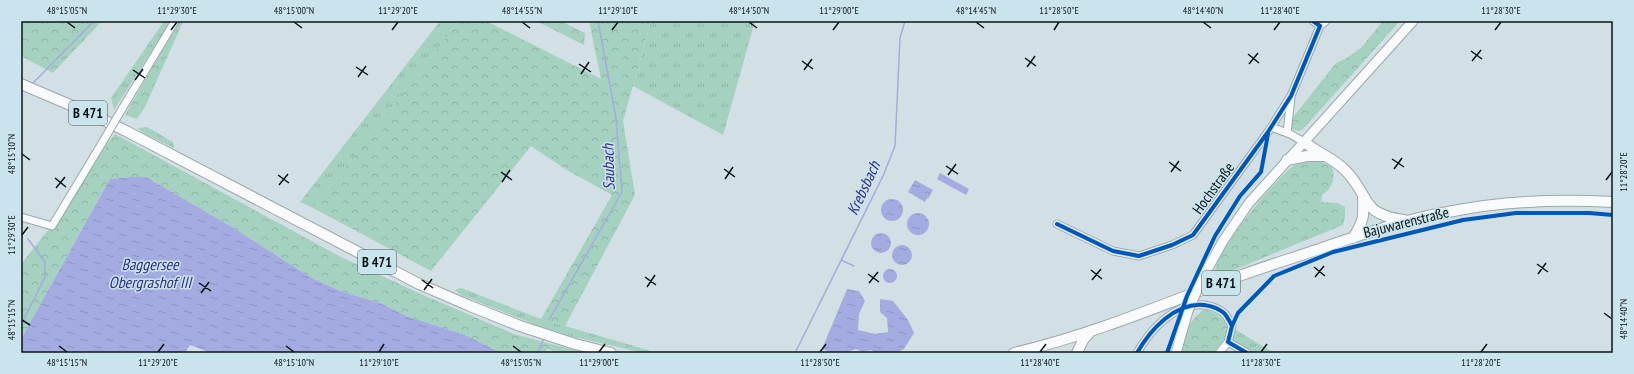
<svg xmlns="http://www.w3.org/2000/svg" width="1634" height="374" font-family="'PT Sans Narrow',sans-serif">
<style>
.grass{fill:url(#grass-tufts)}
.forest{fill:url(#forest-crowns)}
.water{fill:url(#water-ripples)}
.lines{fill:none;stroke-linecap:round;stroke-linejoin:round}
.stream{stroke:#a4abe1;stroke-width:1.5}
.minor-casing{stroke:#9da7ab;stroke-width:9}
.major-casing{stroke:#9da7ab;stroke-width:11}
.highway-casing{stroke:#9da7ab;stroke-width:12}
.minor{stroke:#f8fafb;stroke-width:7}
.major{stroke:#f8fafb;stroke-width:9}
.highway{stroke:#f8fafb;stroke-width:10}
.minor-bridge-casing{stroke:#9da7ab;stroke-width:9;stroke-linecap:butt}
.major-bridge-casing{stroke:#9da7ab;stroke-width:11;stroke-linecap:butt}
.minor-bridge{stroke:#f8fafb;stroke-width:7}
.major-bridge{stroke:#f8fafb;stroke-width:9}
.cycleway-casing{stroke:#cae4ed;stroke-width:6}
.cycleway{stroke:#0057b8;stroke-width:4}
.ticks{fill:none;stroke:#0b1417;stroke-width:1.5}
.labels{text-anchor:middle;dominant-baseline:central;stroke-width:3;stroke-linejoin:round;paint-order:stroke}
.shield{fill:#cae4ed;stroke:#445257;stroke-width:1}
.shield-label{font-size:14px;font-weight:bold;fill:#0b1417}
.street-label{font-size:15px;fill:#0b1417;stroke:#cae4ed}
.water-label{font-size:16px;font-style:italic;fill:#362d83;stroke:#cae4ed}
.neatline{fill:none;stroke:#0b1417;stroke-width:1.5}
.ticks-label{font-size:10px;text-anchor:middle;fill:#0b1417}
</style>
<defs>
<pattern id="grass-tufts" width="24" height="20" patternUnits="userSpaceOnUse"><rect width="24" height="20" fill="#a5d1c0"/><path d="M3 7l-1-3M5 7V3M7 7l1-3M15 17l-1-3M17 17v-4M19 17l1-3" fill="none" stroke="#8db3a4"/></pattern>
<pattern id="forest-crowns" width="20" height="18" patternUnits="userSpaceOnUse"><rect width="20" height="18" fill="#a5d1c0"/><path d="M2 6a3 3 0 1 1 6 0M12 15a3 3 0 1 1 6 0" fill="none" stroke="#8db3a4"/></pattern>
<pattern id="water-ripples" width="26" height="14" patternUnits="userSpaceOnUse"><rect width="26" height="14" fill="#a4abe1"/><path d="M2 4q2-2 4 0t4 0M15 11q2-2 4 0t4 0" fill="none" stroke="#8c92c0"/></pattern>
</defs>
<rect width="100%" height="100%" fill="#d2e0e5"/>
<!-- grass -->
<path class="grass" d="M164,21H171L114,110L111,98Z
M440,21H459L313,208L300,202Z
M651,21H755L723,135L633,86Z
M147,127L173,142L174,148L143,133L138,128Z
M461,288L541,319L648,350L653,353H644L574,337L539,326L461,295L455,290Z
M1234,329L1275,353H1252L1230,341Z"/>
<!-- forest -->
<path class="forest" d="M21,21H102L53,73L21,56Z
M179,21L183,22L145,107L137,119L125,115Z
M459,21H486L601,79L589,21H651L623,121L635,195L565,326L541,319L612,195L565,169L531,146L431,271L313,208Z
M536,21H561L585,33L584,45Z
M1383,21H1400L1305,127L1300,131L1294,130L1290,126V121L1336,63L1345,59L1361,48Z
M115,134L341,257L423,295L514,334L585,353H559L547,349L545,353H497V351L465,335L406,316L380,303L340,291L310,277L232,227L146,177H131L110,179L21,339V263H22L49,229L56,225L107,144Z
M1307,159L1318,160L1332,167C1336,179 1332,188 1322,195L1321,202L1337,203L1345,207V217L1343,225L1219,276L1215,274C1213,253 1275,180 1293,166C1297,163 1302,161 1307,159Z
M1204,310C1218,313 1221,315 1228,328L1224,340L1213,353H1182C1186,335 1187,321 1204,310Z"/>
<!-- water -->
<path class="water" d="M940,173L969,189L966,195L937,179Z
M131,177H146L232,227L310,277L340,291L380,303L406,316L465,335L497,351V353H211L190,345L185,353H21V339L110,179Z
M915,180L933,190L928,199L927,198L925,202L908,192Z
M881 210a11 11 0 1 1 22 0a11 11 0 1 1-22 0Z
M907 224a11 11 0 1 1 22 0a11 11 0 1 1-22 0Z
M871 243a10 10 0 1 1 20 0a10 10 0 1 1-20 0Z
M892 255a10 10 0 1 1 20 0a10 10 0 1 1-20 0Z
M883 276a7 7 0 1 1 14 0a7 7 0 1 1-14 0Z
M847,289L859,291L865,301L859,314L858,330L875,334L888,332L887,318L880,312V299L893,301L908,320L914,333L904,349L896,353H876L871,350L862,352L856,349L845,353H833L822,349Z"/>
<g class="lines">
<!-- stream -->
<path class="stream" d="M33,83L94,21
M21,92L23,91
M841,260L854,266
M549,320L622,192L616,118L598,21
M21,325L45,277V262L28,239
M538,353L543,340
M795,353L883,176L895,146L900,38L905,21"/>
<!-- minor casing -->
<g class="minor-casing">
<path id="minor" d="M1313,21L1320,26
M122,109L175,21
M1271,127L1290,134L1304,142
M1287,133L1291,98
M21,217L52,226L102,143
M1057,224L1113,251L1139,256L1172,245L1193,235L1268,132L1291,96L1320,26L1326,21
M1228,342L1247,353
M1137,353C1150,330 1175,302 1204,305C1211,306 1218,308 1224,313C1227,316 1230,322 1232,326L1228,342L1219,353"/>
</g>
<!-- major casing -->
<g class="major-casing">
<path id="major" d="M1202,279L1223,241L1249,203L1413,21
M1176,353L1188,311"/>
</g>
<!-- highway casing -->
<g class="highway-casing">
<path id="highway" d="M21,84L89,113L126,131L419,284L470,306L520,326L575,344L611,353
M1304,142C1317,152 1334,159 1345,170C1371,196 1359,214 1404,220
M1287,160L1307,156H1325
M1353,238C1364,221 1364,216 1363,197
M1014,353C1091,335 1164,304 1239,276C1269,265 1300,256 1331,245C1369,232 1408,219 1448,212C1502,201 1558,199 1613,202
M1077,353L1083,340L1090,332"/>
</g>
<!-- minor -->
<use href="#minor" class="minor"/>
<!-- major -->
<use href="#major" class="major"/>
<!-- highway -->
<use href="#highway" class="highway"/>
<!-- minor-bridge casing -->
<g class="minor-bridge-casing">
<path id="minor-bridge" d="M102,143L122,109"/>
</g>
<!-- major-bridge casing -->
<g class="major-bridge-casing">
<path id="major-bridge" d="M1188,311L1202,279"/>
</g>
<!-- minor-bridge -->
<use href="#minor-bridge" class="minor-bridge"/>
<!-- major-bridge -->
<use href="#major-bridge" class="major-bridge"/>
<!-- cycleway casing -->
<g class="cycleway-casing">
<path id="cycleway" d="M1057,224L1113,251L1139,256L1172,245L1193,235L1268,132L1291,96L1320,26L1313,21
M1137,353C1150,330 1175,302 1204,305C1211,306 1218,308 1224,313C1227,316 1230,322 1232,326
M1167,353L1187,296L1215,236L1240,196L1261,172L1268,134
M1247,353L1228,342L1232,326L1238,313L1274,276L1333,252L1463,220L1516,213H1589L1613,215"/>
</g>
<!-- cycleway -->
<use href="#cycleway" class="cycleway"/>
</g>
<!-- ticks -->
<path class="ticks" d="M67,22L75,28M294,22L302,28M522,22L530,28M749,22L757,28M976,22L984,28M1203,22L1211,28M171,30L177,22M392,30L398,22M612,30L618,22M833,30L839,22M1054,30L1059,22M1274,30L1280,22M1495,30L1501,22M1471,51L1482,59M1248,54L1259,63M1025,58L1036,66M802,61L813,69M1472,61L1481,50M579,64L591,72M1249,64L1258,53M356,67L368,75M1027,67L1035,56M133,70L145,78M804,70L812,59M581,74L589,62M358,77L366,66M135,80L143,69M22,154L30,160M1392,159L1404,167M1169,162L1181,171M946,166L958,174M724,169L735,177M1394,169L1402,158M501,172L512,180M1171,172L1179,161M278,175L289,183M948,175L956,164M55,178L66,187M725,179L733,167M1606,180L1612,172M502,182L510,170M279,185L288,174M56,188L65,177M22,235L28,227M1537,264L1548,272M1314,267L1325,276M1091,270L1102,279M868,274L879,282M1538,274L1546,263M645,277L656,285M1315,277L1324,266M422,280L433,288M1092,280L1101,269M199,283L211,291M869,283L878,272M647,287L655,275M424,290L432,279M201,293L209,282M1604,313L1612,319M22,320L30,325M59,346L67,352M286,346L294,352M513,346L521,352M158,352L164,344M379,352L384,344M599,352L605,344M820,352L826,344M1040,352L1046,344M1261,352L1267,344M1481,352L1487,344"/>
<g class="labels">
<!-- shield labels -->
<g class="shield">
<rect x="69" y="101" width="38" height="24" rx="3"/>
<rect x="358" y="250" width="38" height="24" rx="3"/>
<rect x="1202" y="271" width="38" height="24" rx="3"/>
</g>
<g class="shield-label">
<text x="88" y="113">B 471</text>
<text x="377" y="262">B 471</text>
<text x="1221" y="283">B 471</text>
</g>
<!-- street labels -->
<g class="street-label">
<text transform="translate(1213 188) rotate(-54)">Hochstraße</text>
<text transform="translate(1406 222) rotate(-14)">Bajuwarenstraße</text>
</g>
<!-- water labels -->
<g class="water-label">
<text transform="translate(608 167) rotate(-92)">Saubach</text>
<text transform="translate(863 188) rotate(-65)">Krebsbach</text>
<text x="150" y="264">Baggersee<tspan x="150" dy="18">Obergrashof III</tspan></text>
</g>
</g>
<!-- border -->
<rect width="1634" height="374" fill="none" stroke="#cae4ed" stroke-width="44"/>
<rect x="22" y="22" width="1590" height="330" class="neatline"/>
<g class="ticks-label">
<text x="67" y="14">48°15'05"N</text>
<text x="177" y="14">11°29'30"E</text>
<text x="294" y="14">48°15'00"N</text>
<text x="398" y="14">11°29'20"E</text>
<text x="522" y="14">48°14'55"N</text>
<text x="618" y="14">11°29'10"E</text>
<text x="749" y="14">48°14'50"N</text>
<text x="839" y="14">11°29'00"E</text>
<text x="976" y="14">48°14'45"N</text>
<text x="1059" y="14">11°28'50"E</text>
<text x="1203" y="14">48°14'40"N</text>
<text x="1280" y="14">11°28'40"E</text>
<text x="1501" y="14">11°28'30"E</text>
<text transform="translate(11 154) rotate(-90)" y="4">48°15'10"N</text>
<text transform="translate(1623 172) rotate(-90)" y="4">11°28'20"E</text>
<text transform="translate(11 235) rotate(-90)" y="4">11°29'30"E</text>
<text transform="translate(1623 319) rotate(-90)" y="4">48°14'40"N</text>
<text transform="translate(11 320) rotate(-90)" y="4">48°15'15"N</text>
<text x="67" y="366">48°15'15"N</text>
<text x="158" y="366">11°29'20"E</text>
<text x="294" y="366">48°15'10"N</text>
<text x="379" y="366">11°29'10"E</text>
<text x="521" y="366">48°15'05"N</text>
<text x="599" y="366">11°29'00"E</text>
<text x="820" y="366">11°28'50"E</text>
<text x="1040" y="366">11°28'40"E</text>
<text x="1261" y="366">11°28'30"E</text>
<text x="1481" y="366">11°28'20"E</text>
</g>
</svg>
